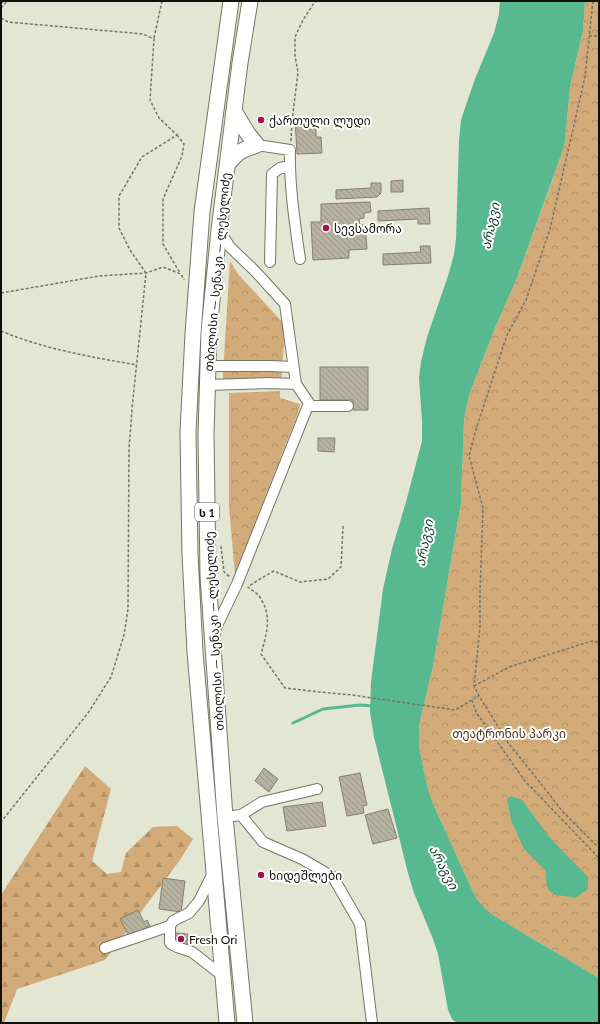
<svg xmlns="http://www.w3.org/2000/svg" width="600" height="1024" font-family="Lato,'Noto Sans Georgian',sans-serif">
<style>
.forest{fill:url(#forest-firs)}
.park{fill:url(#park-crowns)}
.water{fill:#58b890}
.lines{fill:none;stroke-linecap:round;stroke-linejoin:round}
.stream{stroke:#58b890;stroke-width:3}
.building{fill:url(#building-back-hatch);stroke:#84806e}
.minor-casing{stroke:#737766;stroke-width:12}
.highway-casing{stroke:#737766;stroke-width:17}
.path{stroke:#727568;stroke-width:1.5;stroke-dasharray:3 2;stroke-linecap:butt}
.minor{stroke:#fff;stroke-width:10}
.highway{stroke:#fff;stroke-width:15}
.poi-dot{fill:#a30f50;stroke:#fff;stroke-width:1.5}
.labels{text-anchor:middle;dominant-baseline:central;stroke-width:4;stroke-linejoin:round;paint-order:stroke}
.shield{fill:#fff;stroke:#585854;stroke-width:1}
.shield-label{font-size:11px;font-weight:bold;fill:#10110a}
.poi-label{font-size:12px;fill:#10110a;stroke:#fff;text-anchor:start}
.street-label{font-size:12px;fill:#10110a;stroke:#fff}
.park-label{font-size:12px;fill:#4a3314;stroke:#fff}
.water-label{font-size:13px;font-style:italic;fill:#113b2a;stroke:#fff}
</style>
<defs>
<pattern id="forest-firs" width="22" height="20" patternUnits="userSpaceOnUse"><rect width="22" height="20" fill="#d3ab78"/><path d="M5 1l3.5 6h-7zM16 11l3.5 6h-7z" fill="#b49266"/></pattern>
<pattern id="park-crowns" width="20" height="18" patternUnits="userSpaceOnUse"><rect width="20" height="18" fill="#d3ab78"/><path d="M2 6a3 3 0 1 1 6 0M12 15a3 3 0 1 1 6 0" fill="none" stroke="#b49266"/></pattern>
<pattern id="building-back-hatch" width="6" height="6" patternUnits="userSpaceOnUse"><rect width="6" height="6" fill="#b7b29f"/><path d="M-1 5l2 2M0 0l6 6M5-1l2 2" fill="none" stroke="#9c9888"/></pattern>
</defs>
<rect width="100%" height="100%" fill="#e2e6d3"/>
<!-- forest -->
<path class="forest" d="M85,766L111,789L92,861L107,874L121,872L126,853L153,827L177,826L193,839L180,860L105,960L17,989L4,1023H1V895Z"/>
<!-- park -->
<path class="park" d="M585,1H599V978L493,915L486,909L477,899L473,892L435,808L428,791L421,757L419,746V726L433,666L461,503L464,420L469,395L495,328L517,278L552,181L565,142L570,87L583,31Z
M230,261L238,274L285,325L281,388L222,389Z
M280,391V398L300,404L298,413L235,574L229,507V393Z"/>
<!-- water -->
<path class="water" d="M500,1H585L583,31L570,87L565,142L561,155L517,278L495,328L469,395L464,420L461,503L433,666L419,726V746L421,757L428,790L435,808L473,892L477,899L486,909L493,915L599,978V1023H457L452,1019L448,1010L438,954L433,939L414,893L408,873L374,737L370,712L371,682L383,589L392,549L406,502L422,441V421L419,378L421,362L427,337L448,276L454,254L456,239L459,140L461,120L466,105L475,79L494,33L499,14Z
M511,796L522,800L551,839L588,877V889L575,898C554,893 545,899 546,871L524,849L511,820L507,799Z"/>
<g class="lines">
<!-- stream -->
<path class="stream" d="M293,723L323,709L360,705L374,706"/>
</g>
<!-- building -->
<path class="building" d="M316,117V137H321L322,153L297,154L295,118Z
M403,180V192H391V181Z
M371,183H381V193L377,197L336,199V190L371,188Z
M370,202L371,212L364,213V218L359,219L360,225H365L367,249L349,250V258L313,260L311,222H321V204Z
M429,208L430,224H418V219L378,221V211Z
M420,246H430L431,263L383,265V254L421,252Z
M320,367H368V410H353V400H320Z
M318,438H335L334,452L318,451Z
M264,768L278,779L269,792L255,781Z
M360,773L367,805L363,806L364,813L347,816L339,777Z
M322,802L326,826L287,831L283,807Z
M388,809L397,838L373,844L365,815Z
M163,878L185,881L181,912L159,909Z
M138,910L144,922L147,920L150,926L129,936L120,919Z
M176,933L188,934L187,945L175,944Z"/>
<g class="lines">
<!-- minor casing -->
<g class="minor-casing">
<path id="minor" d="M257,145L290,150C289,185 295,224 300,259
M270,262L272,174L280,168L290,166
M208,366H270L293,367
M207,385L268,383L296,384
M308,406H348
M213,634L237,584L309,403L296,384L285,304L256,272L230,247L219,230
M241,815L263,842L302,859L333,877L360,924L372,1023
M225,817L241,815L262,802L317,789
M213,873L199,901L189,913L173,921L170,926V943L173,945L177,947L192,952L223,976
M105,948L170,926"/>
</g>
<!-- highway casing -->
<g class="highway-casing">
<path id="highway" d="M228,164C238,151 242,150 257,145L248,134L234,111
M227,1023L195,652L190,554L188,432L193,334L202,212L231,1
M245,1023L225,817L208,576L206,435L208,366L209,331L219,230L240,63L250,1"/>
</g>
<!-- path -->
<path class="path" d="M593,1L585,77L550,229L526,300L507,335L476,429L469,456L483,508L480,593V627L474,686L479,696L509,744L534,775L563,812L599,848
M1,4L3,1
M1,8L7,1
M1,18L8,22L143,34L154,39L150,100L159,118L177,135L142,157L119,196V228L130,250L146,273L132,409L129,449L128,609L124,635L111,677L88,713L1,822
M589,36H599
M154,38L162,1
M177,135L184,144L182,156L163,199V244L180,273
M291,141L292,121L298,72L295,56V37L303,20L314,3L317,1
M1,293L99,276L146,273L163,267L181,274L184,280
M1,331C44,349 91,357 137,365
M343,526L341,567L328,579L300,582L274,571L258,580L248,587C253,591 260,595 262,601C272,618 266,636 261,654L285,688L319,692L352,695L455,710L479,696
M221,546L224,572L230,577
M474,686L509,667L592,641L599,642
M472,700L476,712L525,781L599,858"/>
<!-- minor -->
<use href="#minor" class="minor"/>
<!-- highway -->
<use href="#highway" class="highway"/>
</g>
<!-- markers -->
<g class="poi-dot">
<circle cx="261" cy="120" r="4"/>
<circle cx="326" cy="228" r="4"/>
<circle cx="261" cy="875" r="4"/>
<circle cx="181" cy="939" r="4"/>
</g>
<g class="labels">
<!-- shield labels -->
<rect class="shield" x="195" y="503" width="24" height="18" rx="3"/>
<g class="shield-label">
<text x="207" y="512">ს 1</text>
</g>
<!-- poi labels -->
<g class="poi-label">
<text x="269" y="120">ქართული ლუდი</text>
<text x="334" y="228">სევსამორა</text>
<text x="269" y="875">ხიდეშლები</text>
<text x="189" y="939">Fresh Ori</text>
</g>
<!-- street labels -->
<g class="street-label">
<text transform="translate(217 272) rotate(-85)">თბილისი — სენაკი — ლესელიძე</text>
<text transform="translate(214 631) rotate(-93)">თბილისი — სენაკი — ლესელიძე</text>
</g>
<!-- park labels -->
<g class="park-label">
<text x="509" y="733">თეატრონის პარკი</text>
</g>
<!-- water labels -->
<g class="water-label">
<text transform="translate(490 226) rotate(-78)">არაგვი</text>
<text transform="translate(424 543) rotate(-79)">არაგვი</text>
<text transform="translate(444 867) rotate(63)">არაგვი</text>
</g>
</g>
<!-- border -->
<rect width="600" height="1024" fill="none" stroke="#10110a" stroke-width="4"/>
</svg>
